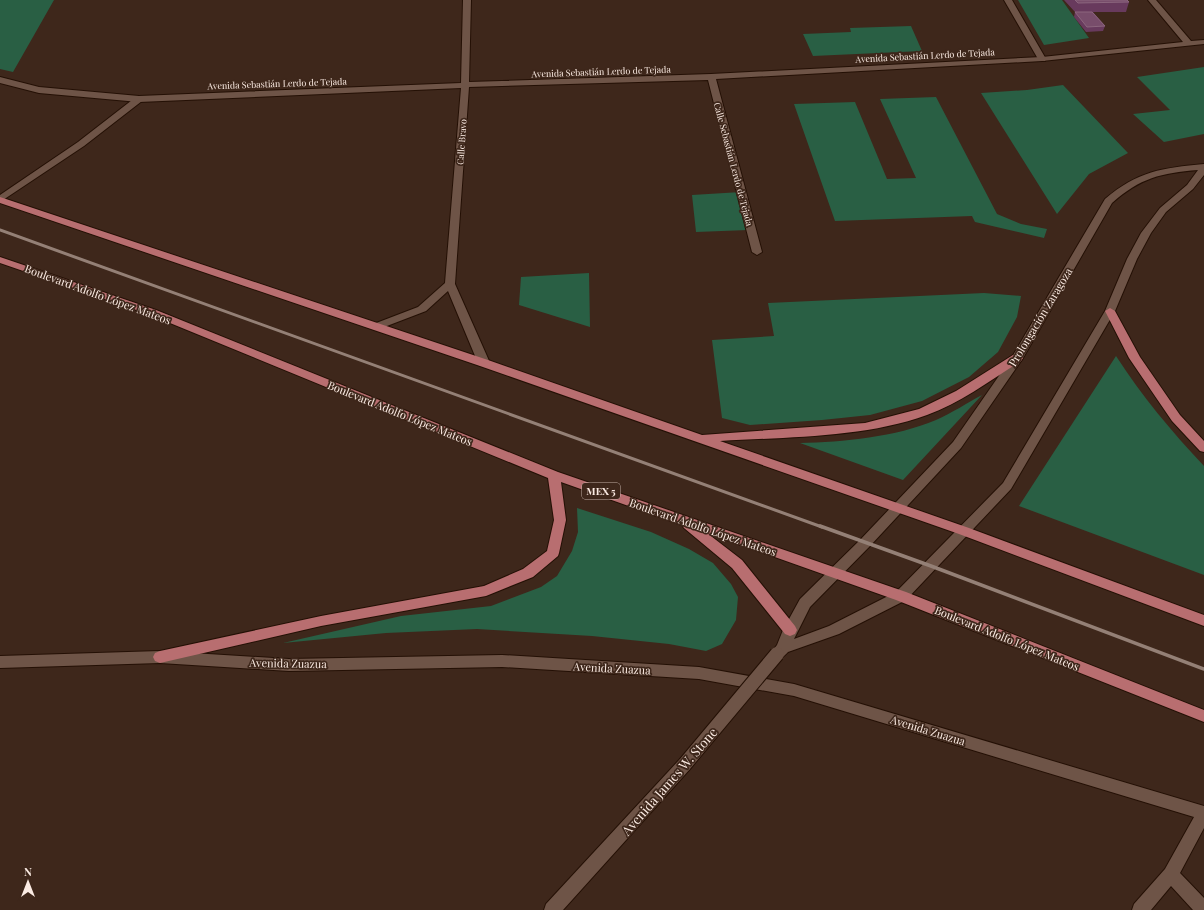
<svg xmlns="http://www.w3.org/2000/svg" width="1204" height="910" font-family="'Playfair Display',serif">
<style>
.green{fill:#295f44}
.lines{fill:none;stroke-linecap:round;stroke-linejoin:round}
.lane-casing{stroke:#241005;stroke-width:2}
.street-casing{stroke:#241005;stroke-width:2}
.secondary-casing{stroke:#241005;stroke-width:2}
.primary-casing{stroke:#241005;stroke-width:2}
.lane{fill:#6e5447;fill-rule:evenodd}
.street{fill:#6e5447;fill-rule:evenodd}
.secondary{fill:#6e5447;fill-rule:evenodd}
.primary{fill:#b86e70;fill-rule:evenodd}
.rail-far1{stroke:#948076;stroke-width:3}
.rail{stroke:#948076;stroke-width:3.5}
.secondary-bridge-casing{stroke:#241005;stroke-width:16;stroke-linecap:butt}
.secondary-bridge{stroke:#6e5447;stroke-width:14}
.wall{fill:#683a5d}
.building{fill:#784d6b;stroke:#8c667e}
.labels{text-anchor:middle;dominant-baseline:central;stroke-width:3.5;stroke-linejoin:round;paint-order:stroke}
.far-street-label{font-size:9px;fill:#fbebe3;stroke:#3e271b}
.shield{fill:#3e271b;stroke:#c2b0a7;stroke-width:1}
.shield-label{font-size:10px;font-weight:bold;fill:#fbebe3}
.street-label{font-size:11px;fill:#fbebe3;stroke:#3e271b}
.near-street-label{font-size:13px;fill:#fbebe3;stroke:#3e271b}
</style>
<rect width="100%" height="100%" fill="#3e271b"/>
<!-- green -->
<path class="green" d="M0,0H54L13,72L0,69Z
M1018,0H1062L1089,38L1044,45Z
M911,26L922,51L813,56L803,34L851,32L850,28Z
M1204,67V134L1164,142L1133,114L1170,110L1137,77Z
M1063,85L1128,153L1089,174L1057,214L981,93L1027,90Z
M936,97L997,214L1021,224L1047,229L1044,238L975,222L972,216L835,221L794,104L855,102L887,179L916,178L880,99Z
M741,192L748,230L696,232L692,195Z
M589,273L590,327L519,305L521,277Z
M984,293L1021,296L1017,317L998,352L969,377L922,401L870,415L822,420L750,425L722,418L712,340L774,336L768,303Z
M1116,356C1142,396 1171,431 1204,466V575L1019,506Z
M982,395L903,480L800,443C843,442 896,437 936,420C952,413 967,403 982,395Z
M577,508L651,532L689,549L713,563L731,584L738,597L736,620L722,644L706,651L669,644L592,636L477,629L386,633L283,643L401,616L491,606L541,587L557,576L572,551L578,532Z"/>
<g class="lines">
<!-- lane casing -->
<g class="lane-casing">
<path id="lane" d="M1004,0H1012L1046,59L1045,61H1042L1038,59Z
M139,96L143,99L142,101L84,146L0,202V195L78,142L136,97Z"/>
</g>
<!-- street casing -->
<g class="street-casing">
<path id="street" d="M463,0H471L469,82L711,74L1042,57L1183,42L1148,0H1156L1191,41L1204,40V44L1042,61L716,79L762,252L757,255L752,252L708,80L469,87L455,284L490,363L488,366H480L478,363L448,291L426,311L379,329L375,330L370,327L371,325L418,307L445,283L461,88L139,102L39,93L0,83V77L39,87L139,96L461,83Z
M160,651L289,659L502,655L699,667L794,684L1204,806V828L1180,873L1204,898V910H1193L1171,886L1151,910H1132L1134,904L1165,869L1194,817L794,696L699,679L502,667L289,671L160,663L0,668V656Z"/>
</g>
<!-- secondary casing -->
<g class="secondary-casing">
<path id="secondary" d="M1204,164V175L1193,189L1166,212L1151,233L1137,259L1115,311L1011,489L906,600L839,634L788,652C783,657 780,661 772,658L770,654L777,645L783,630L800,599L860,540L953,442L1012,357L1105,199C1138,171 1162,168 1204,164ZM1198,170L1187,185L1160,208L1141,233L1127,259L1105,311L1003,483L896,592L829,626L794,639L810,607L870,546L961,448L1023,358L1112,203C1140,178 1161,173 1198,170Z
M685,757L690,759L692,764L690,769L563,910H544L546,904L680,759Z"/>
</g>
<!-- primary casing -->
<g class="primary-casing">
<path id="primary" d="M0,197L488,360L702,435L865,423L919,409L956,391L1013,355H1021L1023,358L1021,361C991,380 960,403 927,415C864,438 786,437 720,441L969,528L1204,615V626L959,534L480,366L0,203Z
M0,257L156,310L558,472L906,592L1204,710V722L896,600L707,533L742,560L795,626L797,630L795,634L790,636L785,634L732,568L684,528L682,525L561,482L566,520L559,553L558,556L533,577L486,596L321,626L160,663L155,661L153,657L155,653L160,651L321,616L484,586L523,569L547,551L554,520L548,478L148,314L0,263Z
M1110,308L1115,311L1140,357L1180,415L1204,441V452L1200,451L1172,421L1129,358L1105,311Z"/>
</g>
<!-- lane -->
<use href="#lane" class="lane"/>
<!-- street -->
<use href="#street" class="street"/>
<!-- secondary -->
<use href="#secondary" class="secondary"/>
<!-- primary -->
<use href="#primary" class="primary"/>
<!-- rail-far1 -->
<path class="rail-far1" d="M0,230L822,527"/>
<!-- rail -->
<path class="rail" d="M820,526L931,566L1204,669"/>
<!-- secondary-bridge casing -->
<g class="secondary-bridge-casing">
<path id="secondary-bridge" d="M685,764L777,654"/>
</g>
<!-- secondary-bridge -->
<use href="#secondary-bridge" class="secondary-bridge"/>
</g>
<!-- wall -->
<path class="wall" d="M1064,0H1127L1129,2L1126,12H1093L1105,26L1103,31L1086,32L1074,17L1075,12H1081H1075Z"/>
<!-- building -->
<path class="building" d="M1075,0H1127L1129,2L1078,3Z
M1075,12H1092L1105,26L1087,27Z"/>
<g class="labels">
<!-- far-street labels -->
<g class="far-street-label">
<text transform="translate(925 55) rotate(-3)">Avenida Sebastián Lerdo de Tejada</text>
<text transform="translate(601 71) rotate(-2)">Avenida Sebastián Lerdo de Tejada</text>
<text transform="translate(277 83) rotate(-2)">Avenida Sebastián Lerdo de Tejada</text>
<text transform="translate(461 142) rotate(-86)">Calle Bravo</text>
<text transform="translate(734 164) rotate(75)">Calle Sebastián Lerdo de Tejada</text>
</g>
<!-- shield labels -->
<rect class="shield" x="582" y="483" width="38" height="16" rx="3"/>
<g class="shield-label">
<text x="601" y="491">MEX 5</text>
</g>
<!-- street labels -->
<g class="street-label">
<text transform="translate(98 294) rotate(20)">Boulevard Adolfo López Mateos</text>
<text transform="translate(1040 317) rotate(-59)">Prolongación Zaragoza</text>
<text transform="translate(400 413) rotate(22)">Boulevard Adolfo López Mateos</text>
<text transform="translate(703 527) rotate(19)">Boulevard Adolfo López Mateos</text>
<text transform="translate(1007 638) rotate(22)">Boulevard Adolfo López Mateos</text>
<text transform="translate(288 663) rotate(1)">Avenida Zuazua</text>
<text transform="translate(612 668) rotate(3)">Avenida Zuazua</text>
<text transform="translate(928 730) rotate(17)">Avenida Zuazua</text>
</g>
<!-- near-street labels -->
<g class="near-street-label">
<text transform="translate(669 781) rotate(-49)">Avenida James W. Stone</text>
</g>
</g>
<!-- north arrow -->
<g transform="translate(28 882)" stroke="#3e271b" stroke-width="3" paint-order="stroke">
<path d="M0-3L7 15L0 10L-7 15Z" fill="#fbebe3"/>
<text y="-6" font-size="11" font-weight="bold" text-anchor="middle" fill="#fbebe3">N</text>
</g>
</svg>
